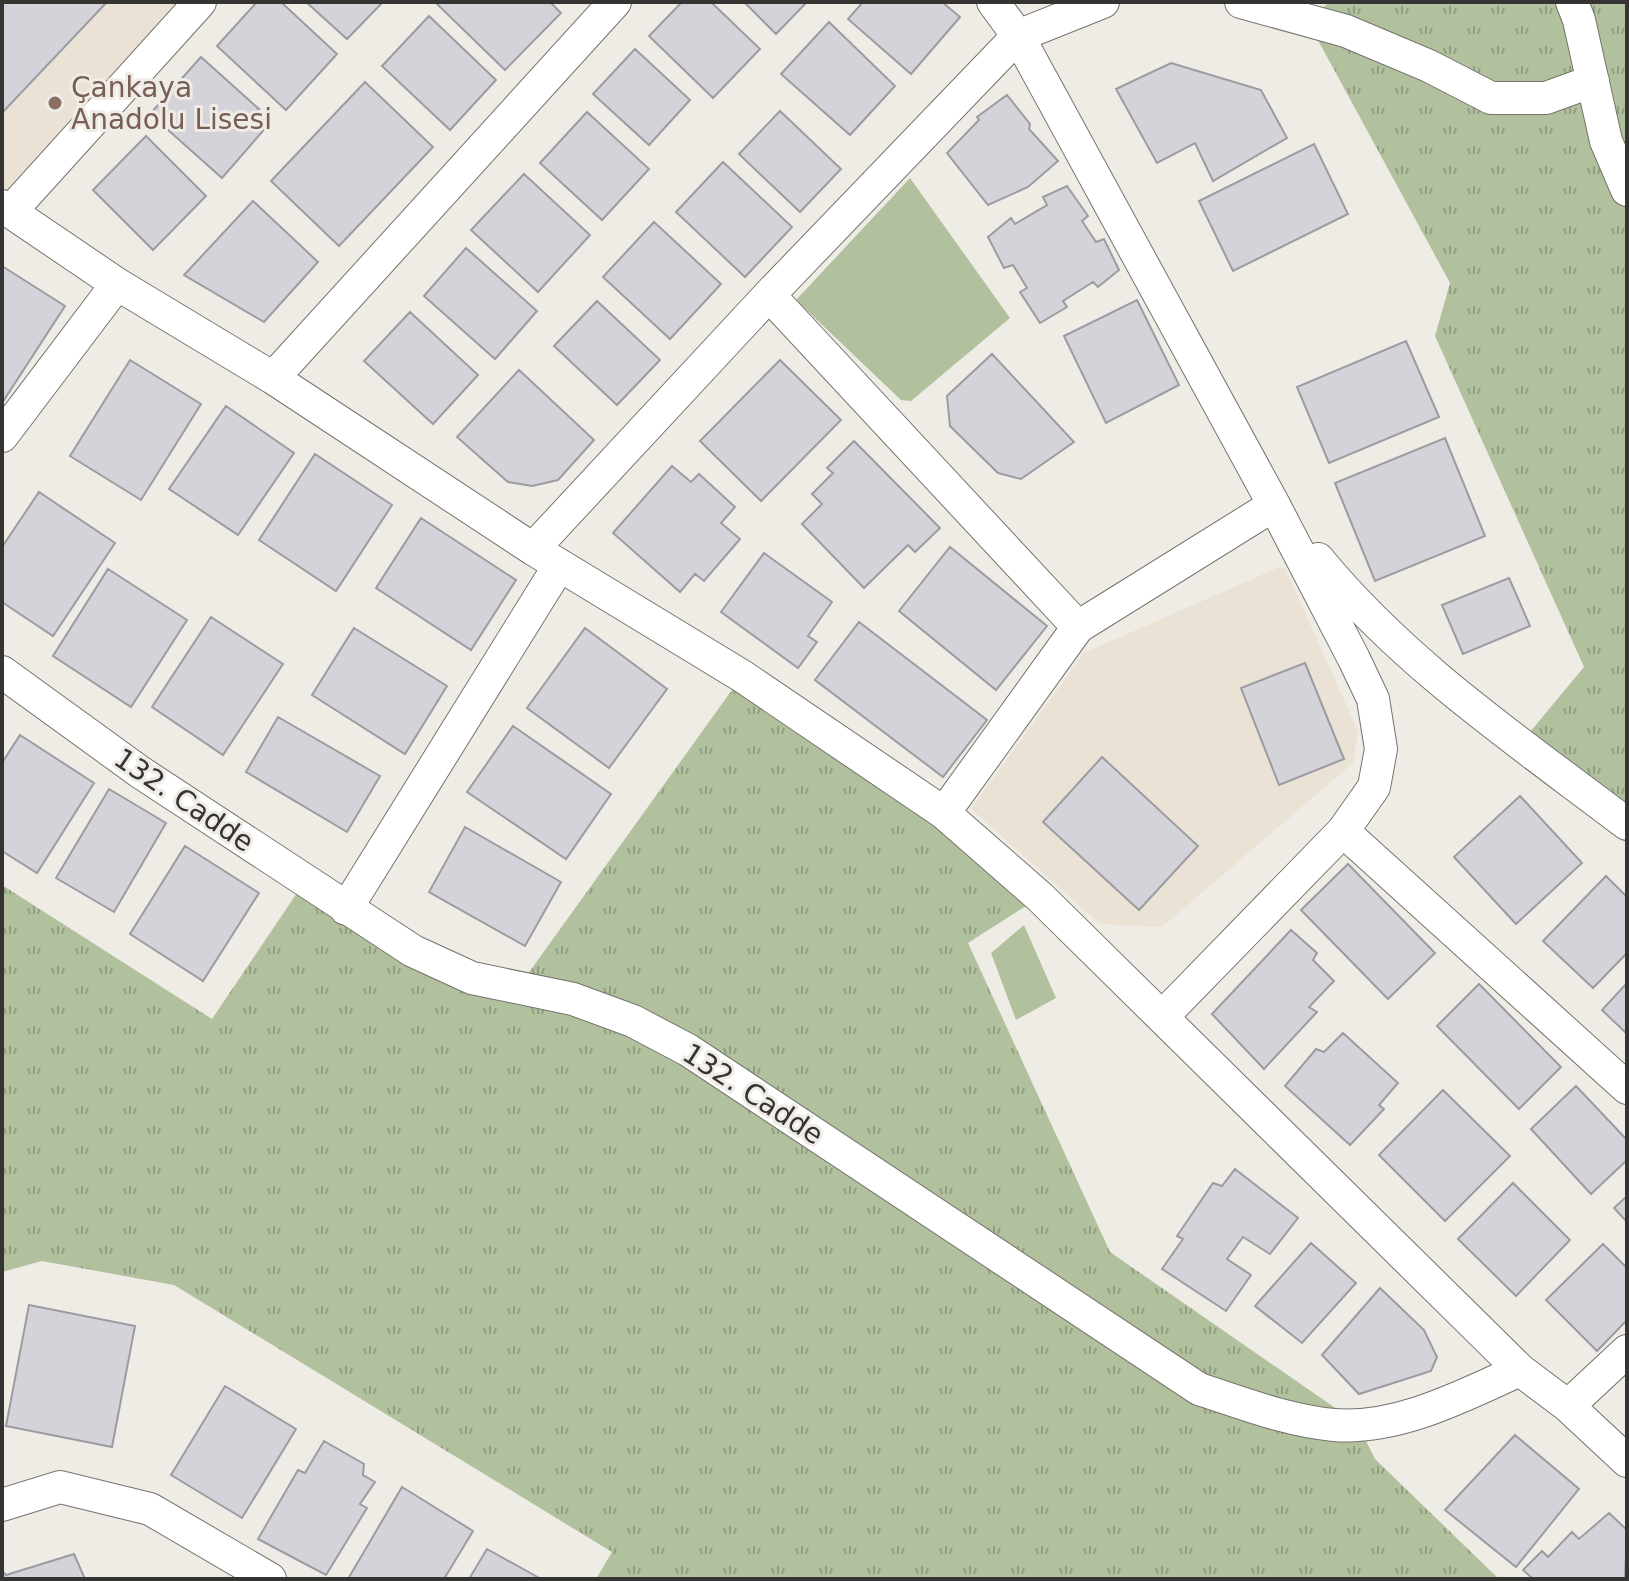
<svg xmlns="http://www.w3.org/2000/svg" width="1629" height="1581" font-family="'DejaVu Sans',sans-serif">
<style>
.built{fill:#e9e2d5}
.grass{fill:url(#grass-tufts)}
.park{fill:#b2c19d}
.building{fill:#d5d3da;stroke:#9d9ba2;stroke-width:2}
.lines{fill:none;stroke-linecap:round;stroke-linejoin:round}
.street-casing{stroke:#76736d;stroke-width:34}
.street{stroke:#fff;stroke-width:32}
.education-dot{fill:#8d6e63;stroke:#efece6;stroke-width:3}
.labels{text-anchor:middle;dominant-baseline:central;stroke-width:6;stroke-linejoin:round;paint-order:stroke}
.education-label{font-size:28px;fill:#785e54;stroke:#efece6;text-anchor:start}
.street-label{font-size:28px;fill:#363432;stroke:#efece6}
</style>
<defs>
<pattern id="grass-tufts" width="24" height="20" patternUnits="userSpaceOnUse" patternTransform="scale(2)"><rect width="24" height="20" fill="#b2c19d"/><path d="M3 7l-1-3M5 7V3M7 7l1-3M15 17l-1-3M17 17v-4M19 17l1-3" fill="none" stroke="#929e81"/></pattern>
</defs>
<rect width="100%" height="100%" fill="#efece6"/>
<!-- built -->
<path class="built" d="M2,2H200L2,204Z
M1277,568H1285L1358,731L1353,763L1162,927L1100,924L971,809L1084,653Z"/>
<!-- grass -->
<path class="grass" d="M1330,2H1627V824L1520,744L1584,667L1435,336L1450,283L1307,20Z
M742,676L1040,897L968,943L1110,1252L1357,1423L1375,1459L1499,1579H596L612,1552L174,1285L42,1261L2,1272V885L212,1019L305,881L517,989Z"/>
<!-- park -->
<path class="park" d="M910,178L1010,318L911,401L901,400L796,300Z
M1024,925L1056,998L1016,1020L991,953Z"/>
<!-- building -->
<path class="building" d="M2,2H107L2,113Z
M257,2H281L337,54L286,110L217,46Z
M306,2H383L347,39Z
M439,2H550L561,13L505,70L437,4Z
M682,2H711L760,49L713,98L649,36Z
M744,2H807L776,34Z
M863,2H942L960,17L911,74L848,19Z
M429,16L496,80L450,130L382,66Z
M829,22L895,86L850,135L781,74Z
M635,49L690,100L649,145L593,94Z
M201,57L259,109L253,113L269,124L222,178L150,114Z
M1171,63L1261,90L1287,138L1213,181L1195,143L1157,163L1116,89Z
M365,82L433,147L339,246L271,181Z
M1007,95L1030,124L1029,129L1058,161L1028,187L988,205L947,153L979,120L977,117Z
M780,111L841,169L800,212L739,154Z
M587,112L649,169L602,220L540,163Z
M146,136L206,196L153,250L93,190Z
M1314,144L1348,214L1233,271L1199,201Z
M723,162L792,227L745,277L676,212Z
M524,174L590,235L538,292L471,230Z
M1067,186L1088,216L1082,221L1096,242L1104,239L1119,270L1098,287L1093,282L1063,301L1067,307L1040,323L1020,292L1027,288L1013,265L1004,268L988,237L1011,218L1015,224L1047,205L1043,197Z
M253,201L318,262L264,322L184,275Z
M654,222L721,284L670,339L603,277Z
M466,248L537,311L495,359L424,296Z
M2,266L65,306L2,403Z
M1137,300L1179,385L1106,423L1064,336Z
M597,301L660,360L617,405L554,346Z
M410,312L478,375L433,424L364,361Z
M1406,341L1439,417L1329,463L1297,387Z
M992,354L1074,442L1021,479L998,473L950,426L947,396Z
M130,360L201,404L141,500L70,456Z
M780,360L841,420L761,501L700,441Z
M519,370L594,440L558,480L532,486L508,482L457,437Z
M226,406L294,453L238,535L169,489Z
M1445,438L1485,536L1375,581L1335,483Z
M854,441L940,528L915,552L908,545L864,588L802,524L822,504L812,494L833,473L827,468Z
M315,454L392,505L336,591L259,540Z
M672,466L691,482L699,474L735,507L721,523L740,539L704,581L695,574L680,592L613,533Z
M39,492L115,543L53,636L2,602V547Z
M421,518L516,580L471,650L376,588Z
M950,547L1047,626L996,690L899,611Z
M764,553L832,602L808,636L817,642L798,668L721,612Z
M108,569L187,620L131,707L53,656Z
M1509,578L1530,626L1463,654L1442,605Z
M211,617L283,664L223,755L152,707Z
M859,622L987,720L943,777L815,680Z
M354,628L447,686L405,754L312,695Z
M585,628L667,689L609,768L527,708Z
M1305,663L1344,759L1279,785L1241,688Z
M278,717L380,776L347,832L246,772Z
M513,726L611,794L566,859L467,792Z
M20,735L94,783L37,873L2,851V763Z
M1102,757L1198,846L1139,910L1043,822Z
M109,789L166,823L114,912L56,878Z
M1520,796L1582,863L1516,924L1454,857Z
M465,827L561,882L525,946L429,892Z
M185,846L259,893L203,981L130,934Z
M1348,864L1435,953L1388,999L1301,910Z
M1606,876L1627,897V953L1593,988L1543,941Z
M1291,930L1317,953L1313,960L1334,981L1309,1007L1317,1012L1264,1069L1212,1014Z
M1627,983V1034L1602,1010Z
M1479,984L1561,1067L1519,1109L1437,1026Z
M1343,1033L1398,1083L1379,1105L1384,1109L1350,1145L1285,1086L1316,1049L1324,1052Z
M1576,1086L1627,1140V1160L1591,1194L1531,1129Z
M1443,1090L1510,1156L1445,1221L1379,1155Z
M1235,1169L1298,1218L1270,1254L1243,1237L1227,1259L1251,1275L1226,1311L1162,1269L1183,1239L1177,1236L1213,1183L1222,1186Z
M1513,1183L1570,1240L1516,1296L1458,1239Z
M1627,1196V1222L1614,1208Z
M1311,1243L1356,1283L1302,1343L1255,1306Z
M1603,1244L1627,1268V1320L1597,1351L1546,1300Z
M1380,1288L1424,1330L1437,1357L1431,1371L1359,1394L1322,1355Z
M29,1305L135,1326L112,1447L6,1426Z
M225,1386L296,1429L242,1518L171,1475Z
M1515,1435L1579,1489L1516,1567L1445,1510Z
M324,1441L364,1464L363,1475L375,1482L360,1504L367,1508L326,1575L258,1539L298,1470L305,1473Z
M402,1487L473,1531L444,1579H348Z
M1609,1513L1627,1530L1625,1579H1533L1523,1570L1542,1551L1548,1557L1572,1532L1579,1539Z
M487,1549L541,1579H469Z
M74,1554L85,1579H2V1570L6,1575Z"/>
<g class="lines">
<!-- street casing -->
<g class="street-casing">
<path id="street" d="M993,2L1018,36L1274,505L1354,659L1373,699L1381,749L1374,787L1343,831L1162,1017
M1241,2L1346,31L1429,66L1491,98H1546L1593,81
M1572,2L1579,20L1606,141L1627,190
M2,206L117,284L273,378L533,549L742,676L944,813L1040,897L1520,1370L1568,1406L1627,1461
M10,212L200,2
M769,295L1078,627
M273,378L615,2
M2,436L117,284
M533,549L769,295L1018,36L1103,2
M1318,559C1405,665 1518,741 1627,824
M2,672L140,772L413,951L472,978L573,999L633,1021L688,1050L1199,1389C1242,1403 1288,1421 1334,1425C1399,1430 1464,1395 1520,1370
M944,813L1078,627L1274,505
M1343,831L1627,1088
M346,909L559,566
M1568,1406L1627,1351
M2,1505L60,1487L150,1509L270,1579"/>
</g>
<!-- street -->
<use href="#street" class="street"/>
</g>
<!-- markers -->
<circle class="education-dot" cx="55" cy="103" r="8"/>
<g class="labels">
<!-- education labels -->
<g class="education-label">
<text x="71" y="87">Çankaya<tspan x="71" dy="32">Anadolu Lisesi</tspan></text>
</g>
<!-- street labels -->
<g class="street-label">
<text transform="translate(184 800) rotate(34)">132. Cadde</text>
<text transform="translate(753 1094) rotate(33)">132. Cadde</text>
</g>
</g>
<!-- border -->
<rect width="1629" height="1581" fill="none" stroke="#363432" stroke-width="8"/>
</svg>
